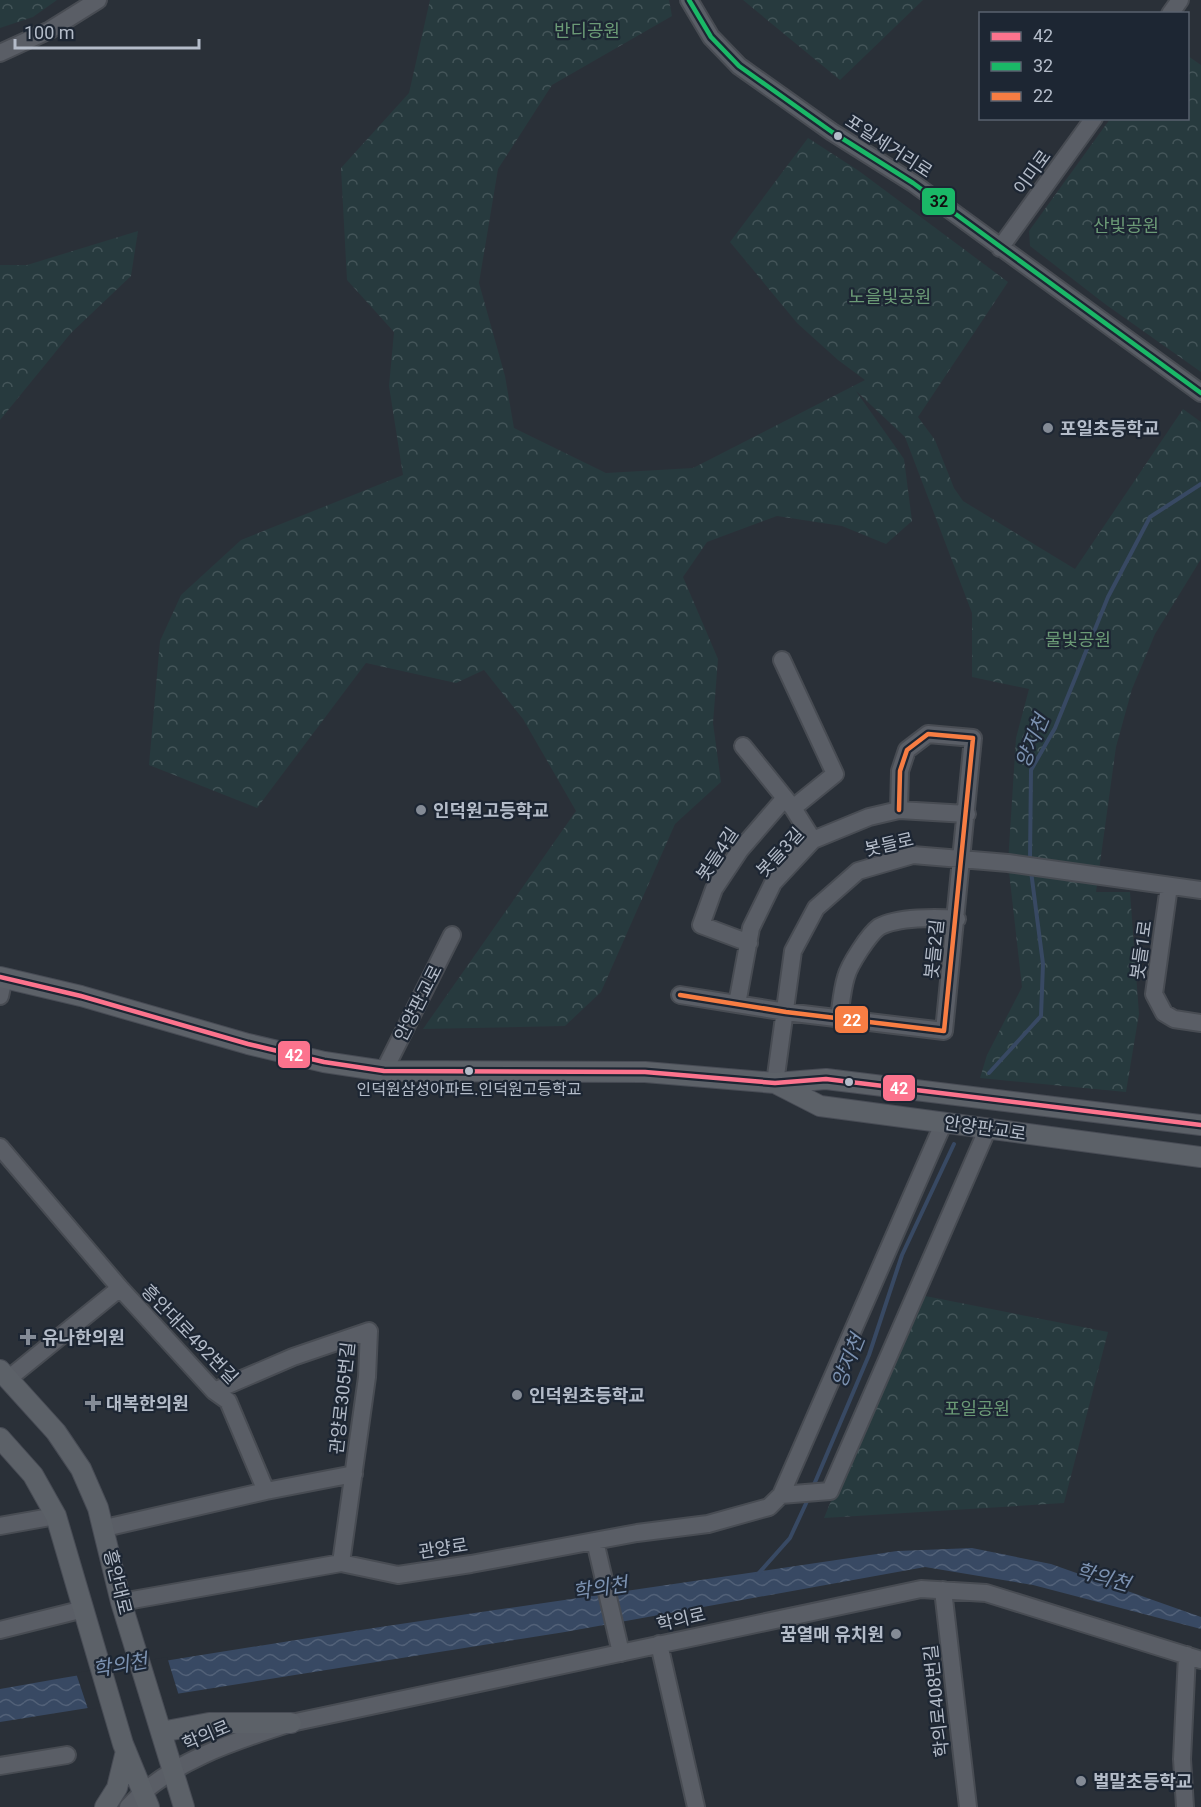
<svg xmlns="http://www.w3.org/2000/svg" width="1201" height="1807" font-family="Roboto,'Noto Sans KR',sans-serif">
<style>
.forest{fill:url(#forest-crowns)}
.water{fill:url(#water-waves)}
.pier{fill:#2a3038}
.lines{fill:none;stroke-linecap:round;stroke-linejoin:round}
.stream{stroke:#384963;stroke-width:4}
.minor-casing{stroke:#484c53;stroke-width:20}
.major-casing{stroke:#484c55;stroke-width:22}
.minor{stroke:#5a5e66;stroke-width:16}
.major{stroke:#5c6168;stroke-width:20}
.bus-1-casing{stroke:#1d2633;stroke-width:9}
.bus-2-casing{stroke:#1d2633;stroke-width:9}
.bus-3-casing{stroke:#1d2633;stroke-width:9}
.bus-1{stroke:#fc738d;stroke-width:4.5}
.bus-2{stroke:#1ab867;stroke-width:4.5}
.bus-3{stroke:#f77d43;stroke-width:4.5}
.bus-dot{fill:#b4bcc9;stroke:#1d2633;stroke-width:2}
.poi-dot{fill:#848b96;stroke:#1d2633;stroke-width:2}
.labels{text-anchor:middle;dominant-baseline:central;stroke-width:4.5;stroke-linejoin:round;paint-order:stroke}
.bus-label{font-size:16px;fill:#b4bcc9;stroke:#1d2633}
.park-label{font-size:18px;fill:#6b9a76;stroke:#1d2633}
.street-label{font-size:18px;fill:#b4bcc9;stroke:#1d2633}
.poi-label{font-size:18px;font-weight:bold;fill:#b4bcc9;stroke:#1d2633;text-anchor:start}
.water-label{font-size:20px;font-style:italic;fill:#7c92b1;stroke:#1d2633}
.line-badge{stroke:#1d2633;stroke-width:2}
.badge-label{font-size:16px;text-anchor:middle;font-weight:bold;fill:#fff}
.pale-badge-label{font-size:16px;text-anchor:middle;font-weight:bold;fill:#111}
</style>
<defs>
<pattern id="forest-crowns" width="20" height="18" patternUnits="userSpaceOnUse" patternTransform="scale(1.5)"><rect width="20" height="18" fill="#273a3e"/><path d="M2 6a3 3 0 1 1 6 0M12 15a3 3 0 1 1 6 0" fill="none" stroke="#445559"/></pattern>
<pattern id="water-waves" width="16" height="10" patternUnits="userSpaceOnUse" patternTransform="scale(1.5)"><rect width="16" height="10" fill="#384963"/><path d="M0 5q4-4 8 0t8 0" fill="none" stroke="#526178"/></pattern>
</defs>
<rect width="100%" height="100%" fill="#2a3038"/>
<!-- forest -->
<path class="forest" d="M0,0H57L33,17L0,28Z
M430,0H669L672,16L552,85L498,169L479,283L505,376L514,428L606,473L693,468L865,380L838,360L797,323L730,242L808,138L859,171L1008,282L918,417L935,440L954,488L963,501L1075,569L1183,409L1201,422V559L1155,634L1132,689L1116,747L1096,892H1130L1139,1014L1126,1092L980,1078L987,1055L1022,987L1008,863L1016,738L1029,689L972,677V613L905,437L856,391L904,459L912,521L886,544L842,526L777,516L707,542L683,577L718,659L713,723L721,782L675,824L601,992L565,1026L423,1029L576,811L523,719L484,670L456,683L366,663L257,808L149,765L160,641L181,595L241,540L403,475L389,386L394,332L347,280L341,168L409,93Z
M743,0H923L840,80Z
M1188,56L1201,65V372L1105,304L1030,246L1029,231L1110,119L1188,118Z
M138,231L131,276L71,333L0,420V265H27Z
M915,1294L1108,1332L1064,1503L824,1518Z"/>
<!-- water -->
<path class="water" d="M972,1548L1051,1564L1201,1617V1629L1033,1585L925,1567L565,1632L0,1722V1689C298,1636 598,1596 897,1551Z"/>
<!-- pier -->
<path class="pier" d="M167,1657L179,1696L88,1709L76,1673Z"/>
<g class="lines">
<!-- stream -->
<path class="stream" d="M1030,860L1031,770L1055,728L1108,597L1150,517L1201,484
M989,1073L1041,1016L1043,964L1031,871
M813,1487L869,1355L902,1255L954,1144
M757,1575L790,1538L809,1497"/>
<!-- minor casing -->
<g class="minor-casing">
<path id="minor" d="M689,0L711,37L739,66L832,132L913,183L1201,393
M1170,14L1180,0
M0,53L50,30L98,0
M1000,248L1094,118
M782,660L835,774L793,808
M743,746L793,808L813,840
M1169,886L1154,994L1164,1013L1174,1019L1201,1023
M749,943L701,925L714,889L740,850L784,799
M680,995L786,1012L944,1031L973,738L928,734L907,750L900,771L899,810
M0,996L4,978
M737,1004L751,928L773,883L813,840L869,817L899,810L967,814
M839,1018C841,1005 842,990 846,977C849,965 869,934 879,927C897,917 937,917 957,919
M384,1071L452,935
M775,1083L793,951L816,908L858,871L913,855L1008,863L1201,890
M944,1122L781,1495L830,1491L988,1128
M0,1147L120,1288L214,1391L228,1401L266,1491L105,1528
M8,1379L120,1288
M214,1391L293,1357L369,1331L367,1377L341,1563
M266,1491L354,1474
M0,1526L56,1516
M595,1541L621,1653
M943,1590L968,1807
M121,1602L341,1563L398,1575L471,1564L637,1533L708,1524L769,1507L781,1495
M0,1630L84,1609
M659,1644L696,1807
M0,1766L67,1755
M128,1807C169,1762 234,1741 291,1723L921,1589L986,1593L1201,1660
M1185,1807L1182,1759L1187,1655"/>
</g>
<!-- major casing -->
<g class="major-casing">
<path id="major" d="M0,977L81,996L248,1044L324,1062L384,1071L645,1072L775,1083L826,1079L1201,1125
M775,1083L820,1106L1201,1157
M0,1370L56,1432L81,1469L98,1508L121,1602L184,1807
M0,1438L33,1475L56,1516L123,1744L149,1807
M161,1732L209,1723H291
M105,1807L117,1788L126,1751"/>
</g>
<!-- minor -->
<use href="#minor" class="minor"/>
<!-- major -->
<use href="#major" class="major"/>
<!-- bus-1 casing -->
<g class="bus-1-casing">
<path id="bus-1" d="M0,977L81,996L248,1044L324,1062L384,1071L645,1072L775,1083L826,1079L1201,1125"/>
</g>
<!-- bus-2 casing -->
<g class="bus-2-casing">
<path id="bus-2" d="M689,0L711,37L739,66L832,132L913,183L1201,393"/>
</g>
<!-- bus-3 casing -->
<g class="bus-3-casing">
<path id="bus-3" d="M680,995L786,1012L944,1031L973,738L928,734L907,750L900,771L899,810"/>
</g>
<!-- bus-1 -->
<use href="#bus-1" class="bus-1"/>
<!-- bus-2 -->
<use href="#bus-2" class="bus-2"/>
<!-- bus-3 -->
<use href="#bus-3" class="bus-3"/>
</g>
<!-- markers -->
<g class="bus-dot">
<circle cx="838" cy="136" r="5"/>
<circle cx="469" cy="1071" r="5"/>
<circle cx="849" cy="1082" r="5"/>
</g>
<g class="poi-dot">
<circle cx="1048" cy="428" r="6"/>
<circle cx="421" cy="810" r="6"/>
<path d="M25 1328h6v6h6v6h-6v6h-6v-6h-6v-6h6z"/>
<circle cx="517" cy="1395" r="6"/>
<path d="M90 1394h6v6h6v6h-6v6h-6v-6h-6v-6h6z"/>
<circle cx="896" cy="1634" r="6"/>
<circle cx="1081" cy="1781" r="6"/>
</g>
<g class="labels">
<!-- bus labels -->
<g class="bus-label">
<text x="469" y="1089">인덕원삼성아파트.인덕원고등학교</text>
</g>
<!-- park labels -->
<g class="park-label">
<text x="587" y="30">반디공원</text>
<text x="1126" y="225">산빛공원</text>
<text x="890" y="296">노을빛공원</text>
<text x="1078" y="639">물빛공원</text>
<text x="977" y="1408">포일공원</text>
</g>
<!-- street labels -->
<g class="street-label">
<text transform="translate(889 146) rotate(33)">포일세거리로</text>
<text transform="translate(1032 172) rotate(-54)">이미로</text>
<text transform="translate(889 844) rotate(-13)">봇들로</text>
<text transform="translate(780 852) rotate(-47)">봇들3길</text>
<text transform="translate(717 854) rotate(-56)">봇들4길</text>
<text transform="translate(934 949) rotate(-84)">봇들2길</text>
<text transform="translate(1141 950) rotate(-82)">봇들1로</text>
<text transform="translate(418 1003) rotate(-63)">안양판교로</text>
<text transform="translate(985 1128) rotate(8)">안양판교로</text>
<text transform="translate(190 1334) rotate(46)">흥안대로492번길</text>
<text transform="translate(342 1398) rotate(-84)">관양로305번길</text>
<text transform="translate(443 1548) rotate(-9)">관양로</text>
<text transform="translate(118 1582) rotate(76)">흥안대로</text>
<text transform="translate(681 1619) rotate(-13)">학의로</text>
<text transform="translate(936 1701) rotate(-96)">학의로408번길</text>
<text transform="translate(206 1735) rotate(-23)">학의로</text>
</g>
<!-- poi labels -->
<g class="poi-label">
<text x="1060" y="428">포일초등학교</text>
<text x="433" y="810">인덕원고등학교</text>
<text x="42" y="1337">유나한의원</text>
<text x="529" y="1395">인덕원초등학교</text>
<text x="106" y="1403">대복한의원</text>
<text x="884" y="1634" text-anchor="end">꿈열매 유치원</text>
<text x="1093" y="1781">벌말초등학교</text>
</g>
<!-- water labels -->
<g class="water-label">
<text transform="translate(1032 741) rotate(-67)">양지천</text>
<text transform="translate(848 1361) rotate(-68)">양지천</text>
<text transform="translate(1103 1577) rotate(16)">학의천</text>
<text transform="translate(600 1588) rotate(-9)">학의천</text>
<text transform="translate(120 1665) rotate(-10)">학의천</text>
</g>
</g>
<g class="line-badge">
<rect x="921" y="187" width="35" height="29" rx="6" fill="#1ab867"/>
<rect x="834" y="1005" width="35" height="29" rx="6" fill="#f77d43"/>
<rect x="277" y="1040" width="34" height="29" rx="6" fill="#fc738d"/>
<rect x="882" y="1074" width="34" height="28" rx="6" fill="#fc738d"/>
</g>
<g class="badge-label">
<text x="852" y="1026">22</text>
<text x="294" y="1061">42</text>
<text x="899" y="1094">42</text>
</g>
<g class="pale-badge-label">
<text x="939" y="207">32</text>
</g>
<!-- legend -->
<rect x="979" y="12" width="210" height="108" fill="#1d2633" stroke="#59626f" stroke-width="1.5"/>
<rect x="991" y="32" width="30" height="9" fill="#fc738d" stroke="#59626f" stroke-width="1.5"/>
<text x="1033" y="42" font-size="18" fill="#b4bcc9">42</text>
<rect x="991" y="62" width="30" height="9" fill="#1ab867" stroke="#59626f" stroke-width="1.5"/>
<text x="1033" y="72" font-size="18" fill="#b4bcc9">32</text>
<rect x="991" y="92" width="30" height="9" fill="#f77d43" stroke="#59626f" stroke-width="1.5"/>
<text x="1033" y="102" font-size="18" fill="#b4bcc9">22</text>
<!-- scale -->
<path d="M15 39v9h184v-9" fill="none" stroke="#b4bcc9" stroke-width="3"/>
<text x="24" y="39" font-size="18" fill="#b4bcc9" stroke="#1d2633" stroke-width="4.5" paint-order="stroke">100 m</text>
</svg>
